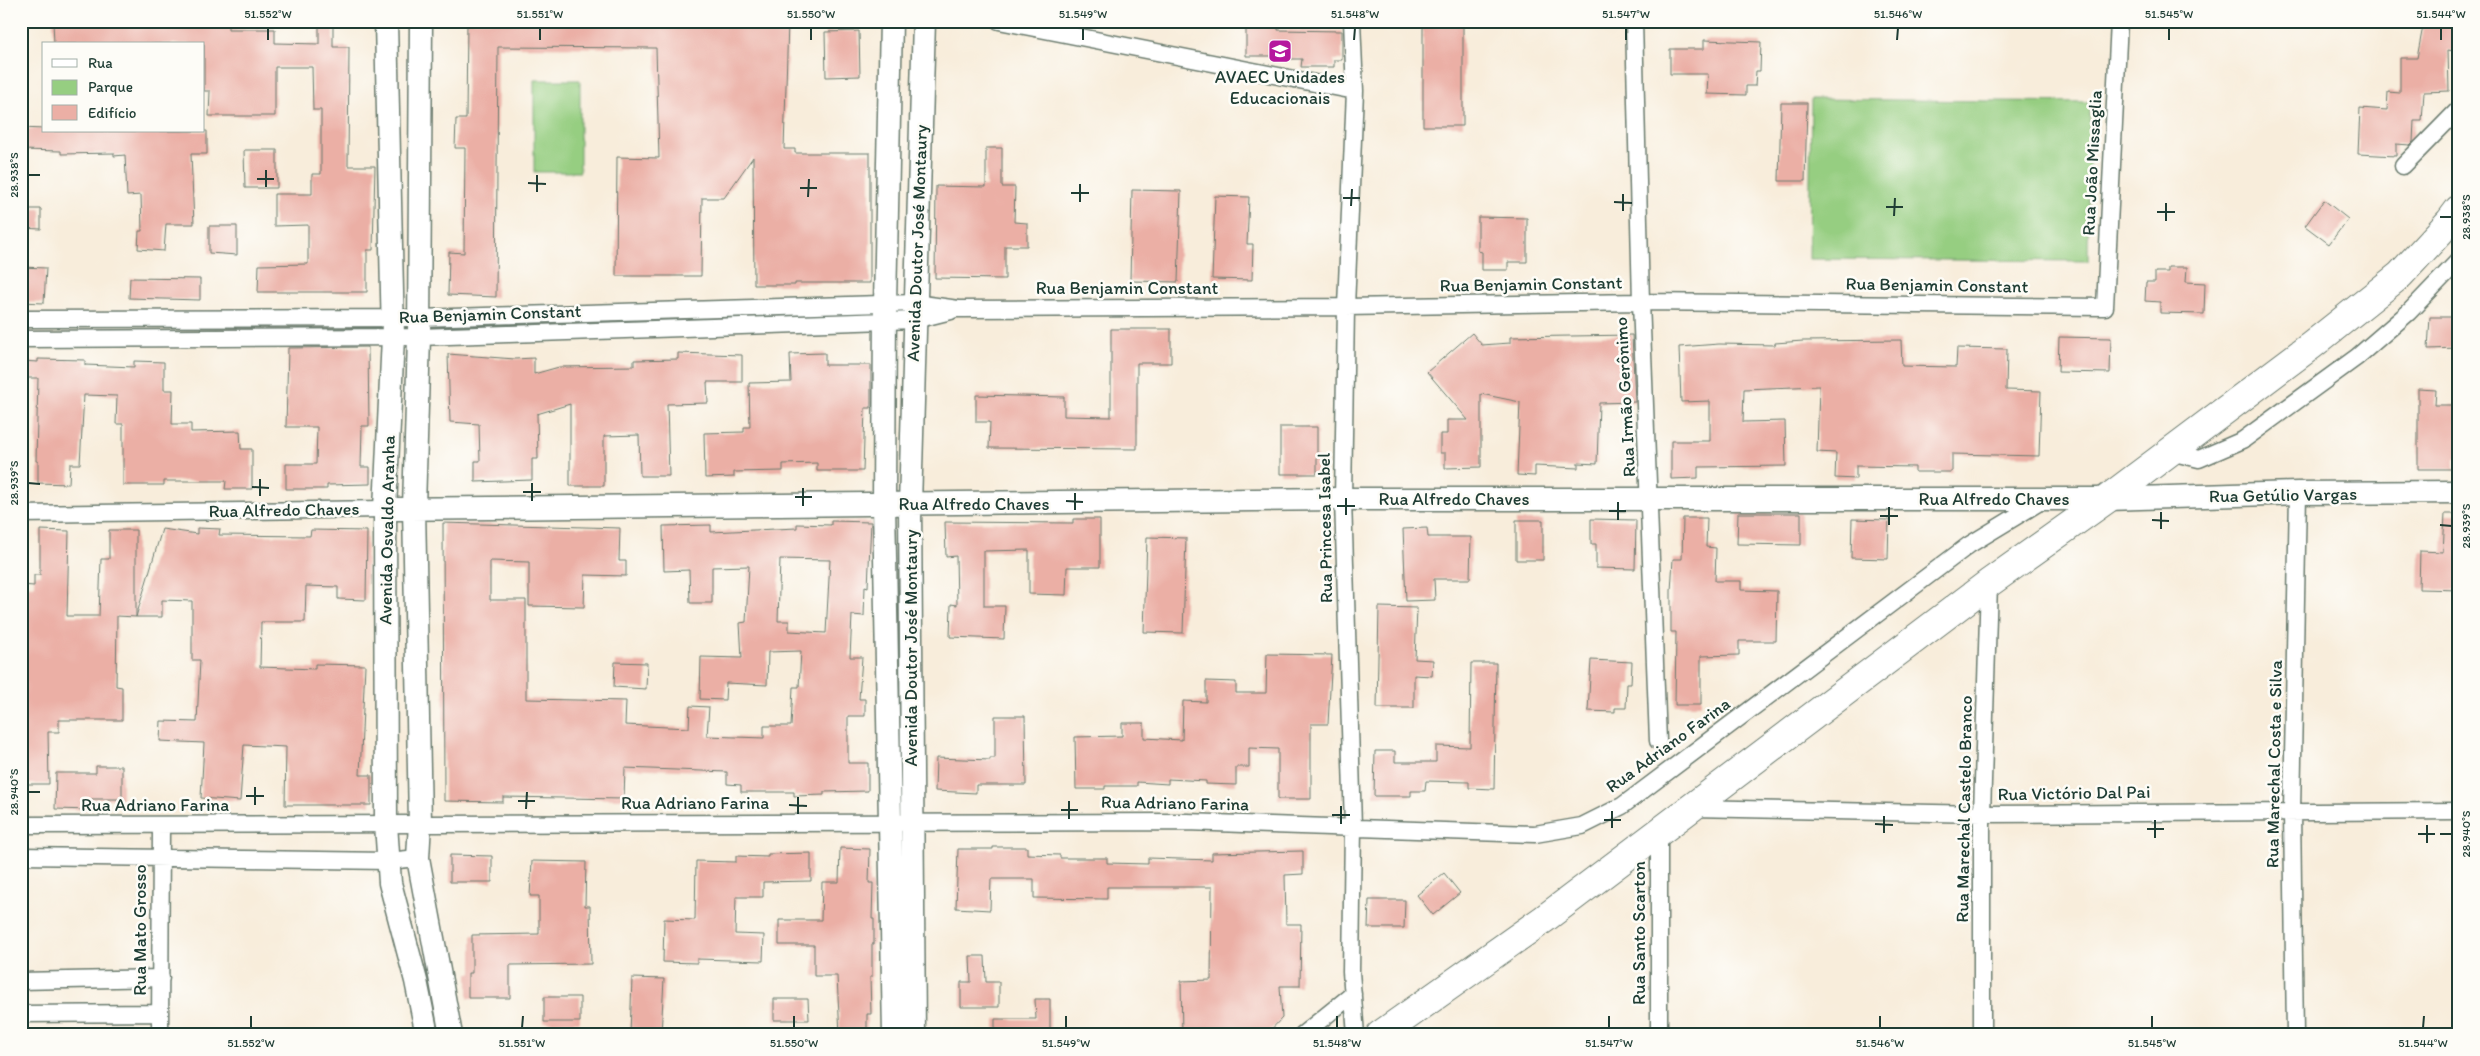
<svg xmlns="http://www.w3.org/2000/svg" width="2480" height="1056" font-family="Itim,sans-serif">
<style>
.green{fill:#96ce81;stroke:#5a865a}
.building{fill:#ebafa5;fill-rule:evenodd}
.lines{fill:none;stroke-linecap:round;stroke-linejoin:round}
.street-casing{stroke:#6b7b6e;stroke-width:19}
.secondary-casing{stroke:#6b7b6e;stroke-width:25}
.highway-casing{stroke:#6b7b6e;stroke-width:30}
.street{stroke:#fff;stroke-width:16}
.secondary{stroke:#fff;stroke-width:22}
.highway{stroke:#fff;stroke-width:28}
.ticks{fill:none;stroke:#1f3d34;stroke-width:2}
.labels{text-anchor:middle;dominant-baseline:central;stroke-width:5;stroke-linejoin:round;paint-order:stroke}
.poi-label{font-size:18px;fill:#1f3d34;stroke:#fdfcf7}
.street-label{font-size:18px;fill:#1f3d34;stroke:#fdfcf7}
.neatline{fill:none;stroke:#1f3d34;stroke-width:2}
.ticks-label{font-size:12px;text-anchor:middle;fill:#1f3d34}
</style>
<rect width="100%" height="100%" fill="#fdfcf7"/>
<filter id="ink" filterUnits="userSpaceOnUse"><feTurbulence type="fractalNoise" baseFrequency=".02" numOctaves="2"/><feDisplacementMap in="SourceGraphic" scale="10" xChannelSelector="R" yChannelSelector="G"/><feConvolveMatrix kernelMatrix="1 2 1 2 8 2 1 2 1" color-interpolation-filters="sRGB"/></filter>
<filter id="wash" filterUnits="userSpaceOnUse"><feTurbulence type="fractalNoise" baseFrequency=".0096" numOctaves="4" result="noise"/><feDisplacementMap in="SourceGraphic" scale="20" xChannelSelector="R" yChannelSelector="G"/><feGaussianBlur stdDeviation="1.12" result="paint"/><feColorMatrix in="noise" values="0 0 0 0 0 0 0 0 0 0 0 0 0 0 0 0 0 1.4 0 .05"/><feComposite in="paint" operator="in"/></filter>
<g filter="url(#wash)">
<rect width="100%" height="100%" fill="#f8eddb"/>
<!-- green -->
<path class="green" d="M534,80H580V172H534Z
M1811,99L2090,102L2088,261L1809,259Z"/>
<g id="blocks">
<!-- building -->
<path class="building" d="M53,21H228V29H275V43L319,44V24H333V47H349L348,166H375L373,250H367V292H258L259,265L308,264V225L274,226V194H312V174H321V110H313L312,67H275V116H209L210,91H204V44H54Z
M467,21L788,22L784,149H795V153H870V283H795V285H754L753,157L724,198H702L701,276H616L617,157L659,158L656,48L498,47L496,297L448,295L449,252L464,253L465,148H455L456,119H466Z
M1246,21H1278V30L1342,31V60H1334V67H1301L1302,59H1278V56H1246Z
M1423,21H1463V126H1423Z
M2424,21H2459V52L2448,50L2449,91L2424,92L2422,121H2414L2413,142L2410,145L2396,144V156L2358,154L2360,108L2387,110L2388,92L2400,93V58H2417Z
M859,31L860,76L826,77L825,32Z
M1704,40L1761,42L1760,71H1756L1755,86H1746V95L1707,94L1708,74H1670V49H1704Z
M1781,103H1807L1805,181H1779Z
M21,128L44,129V131H207V154H191L194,224H166L164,251L138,249L139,231H142L141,195L127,196L125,155L114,156V153L61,154V151L21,150Z
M986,148H1002V187H1015L1014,222L1027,223V246H1005V279L935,278L936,186L986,187Z
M244,150H277V188H245Z
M1132,190L1181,191L1178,282L1130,281Z
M1215,196L1249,197L1247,244H1253L1252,280L1212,279Z
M2324,200L2348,219L2329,244L2305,226Z
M21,209H41V229L21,228Z
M1478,217L1527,218V262H1508V270H1482V252L1478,251Z
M209,226H237V255L209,253Z
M21,267L46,268L44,303L21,302Z
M2168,267H2187L2186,282L2205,283L2204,314L2160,313V302L2145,301L2146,282H2155V272H2168Z
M130,278L200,279V300L129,298Z
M2430,317H2459V348L2428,349Z
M1111,329H1171V363H1137V449L989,448L990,422H976V395L1064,397V416L1111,417Z
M1472,333L1482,345L1510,343V337L1632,335L1635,402L1599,403L1597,464L1578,463V468L1535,466V476L1517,475L1520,402L1481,394V467L1445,468V453H1440V434H1447V420H1468L1427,372Z
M2059,337L2111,338L2110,373L2058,372Z
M1901,340L1902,366L1956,367L1957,348L2007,349L2006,390L2041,391L2039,456L1952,454V472H1915V467L1856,466V479L1835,478L1836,453L1817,452L1819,386L1744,389L1743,422L1785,421L1786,466L1698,467V478L1671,479V441H1710V401L1681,402L1679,347L1719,344L1775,345V343L1803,341Z
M368,347L369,426H362L361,467H370V484L327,485V489H286V464H316L317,427H286L288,348Z
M678,353L742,355V382H707L708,403L667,404L669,476H640L639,435L604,436V486H570V404L537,414L538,459H532V480L475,482V461H480L479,424L450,422L448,354L515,359L534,358V374L559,367L634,366V360L678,359Z
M825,353V365H871V408H865L863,471H817V463L783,464V471L734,472V477L705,478L704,433L744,432V427H750L749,383L791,382L790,354Z
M38,359L85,360V365L134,367V361L164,362V390H173L172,424H191V432L240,431L241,449H252V489H225L226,481H164V485H123V424H116L117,396L84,395L80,464H70L69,484L38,483V461H36L38,378H21V361L38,362Z
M2418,389L2436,390L2435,405H2459V458H2454V469H2418Z
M1280,427H1317V474H1280Z
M1738,513H1801V545L1737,544Z
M2445,514H2459V590L2419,589L2420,551L2443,552Z
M1683,518H1707L1706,547L1716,548L1715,581H1741V590L1777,591L1776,641H1739V655L1701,656V705H1675L1676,632H1671V591L1673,559H1682Z
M1073,519H1100V567H1067L1066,595L1029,594V550L984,551V606H1005L1004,639L950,637L951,604L957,605L956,556L946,557L945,522L1073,523Z
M1591,519L1636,520L1635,569L1596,568V544H1591Z
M1852,519L1889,520L1888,559L1851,558Z
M1516,520H1543V560H1516Z
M831,521L871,522L868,587L865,586L864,616L852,615L850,657H862L859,699H865V716H848V763H868V791L824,792V795L794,796V792H741V785L727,784V772L625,768L624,799L503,797V802L444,801L443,523L620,528L619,561H626V576L585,575L584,607L529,606V562L490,561V600H526V699L626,701L625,725L689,728L690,706L709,707L707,736L764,738V726H791L793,687H799L801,651L768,652L767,685L726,683L725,700L700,699L701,657L742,658L740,623L746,622L749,566L712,567V603H690L689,570L664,571L663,526L711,525V532L797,528V524L831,525ZM780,559L830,560L826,633L789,631V621H778Z
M197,528L220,529L219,535L310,536L311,530L367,531L366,600L338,599V587L306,586L305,622H261L260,667L315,669V664L365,665L360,775H371V805H285L286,747L244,745L240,801L201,798L204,743L160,741L161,721L197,722L200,660H192V601L162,600V617H136L162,529L197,534Z
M1427,528L1428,537H1471L1470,579H1434L1435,600L1406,601L1403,529Z
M40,530L69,531L67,616H99L101,559H109V530H136V617L117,616L116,686L122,687V720H59V732H48L49,784H21V585L34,586V575H40Z
M1147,537L1186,538L1183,633L1144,632Z
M1379,607L1417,608L1415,659L1433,660L1432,676L1414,675V708H1377Z
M1267,654L1332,655L1328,724H1311V799H1278V749L1249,748V767H1236V785L1206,784V781L1168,779V784L1137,782V786H1105V789H1076L1075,737L1122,736V723H1144V738L1182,740L1183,701L1206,702V681L1236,682V693H1266Z
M1591,660L1632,662L1631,684H1627L1626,708H1615V712L1588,711Z
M615,662L647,663L646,689L614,687Z
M1471,663H1496L1494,789L1469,788V782L1426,781L1425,791H1411V796H1374L1375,751H1395V762H1436V746L1470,747Z
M995,716H1025L1026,785H976V793L935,791L936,758L990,760V758H995Z
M96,766H122V799H91V810L55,809L56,773H96Z
M993,847H1027V854L1060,855V858H1107V863L1148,864V858L1212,860V853L1303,851V874L1285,875L1286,924H1301L1300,986H1280L1282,1018L1266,1035H1182L1181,981L1211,980L1212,887H1107V899L1034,898V879H991L990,910L956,908L958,849H993Z
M840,848L870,849L869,883H873L872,919H874V944H872V977H870L871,1014H867V1035H840L837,976H814V945H779V920H821L822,882H839Z
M811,853V881L763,882V897H736L735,934L764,935L763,961L697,959V963L663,962L664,919L695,920L696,861L736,862V856L768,857V854Z
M450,855L492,856V882H450Z
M532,861L586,862L585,906H590L591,964L510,965V998H468V973H472V935L539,934V896H530Z
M1444,873L1460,893L1433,915L1417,895Z
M1369,900H1405L1404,928H1368Z
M970,956H985L986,982H999V1007H961V982H971Z
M632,978L664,979L661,1035H630Z
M544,997H580V1022H544Z
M774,999H808L809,1020H774Z
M1035,999H1050V1035H995V1019H1036Z"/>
</g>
</g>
<g filter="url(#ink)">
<use href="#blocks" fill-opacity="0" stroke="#6b7b6e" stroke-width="1"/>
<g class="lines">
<!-- street casing -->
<g class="street-casing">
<path id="street" d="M999,21L1355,91
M1352,21L1355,91L1346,307L1343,499L1353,826L1351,972L1356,1035
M1634,21L1641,302L1658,741
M2403,166L2459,109
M21,319L419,318L915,303L958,309L1346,307L1641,302L2105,307L2119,21
M21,339L419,337L915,320L951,311
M2170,452L2199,459L2243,440L2357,357L2409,312L2459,260
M21,514L385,509
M1693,808L1982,814L2459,811
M21,825L1187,822L1535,834L1582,826L1622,806L1969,545L2043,500
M1659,832V1035
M21,856L388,861L418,858
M21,981L161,978
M21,1014L160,1013
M160,1035L161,825
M1302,1035L1353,994
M1982,1035V814L1989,583
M2295,1035L2292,811L2298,493"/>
</g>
<!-- secondary casing -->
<g class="secondary-casing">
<path id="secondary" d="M386,21L393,337L385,509L386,824L390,883L416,981L427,1035
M421,21L419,337L414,507L420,823L418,858L451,1035
M891,21L885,304L884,504L894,1035
M385,509L1343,499H2107L2298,493L2459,492
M914,1035L910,505L924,21"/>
</g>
<!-- highway casing -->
<g class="highway-casing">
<path id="highway" d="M1380,1035L1544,919L1989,583L2107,499L2312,345L2400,275L2450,221L2459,209"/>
</g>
<!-- street -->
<use href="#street" class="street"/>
<!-- secondary -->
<use href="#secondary" class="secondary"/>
<!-- highway -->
<use href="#highway" class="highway"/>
</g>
</g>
<!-- ticks -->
<path class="ticks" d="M268,40V28M540,40V28M811,40V28M1083,40V28M1354,40L1355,28M1626,40V28M1897,40L1898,28M2169,40V28M2441,40V28M28,175H40M257,179H274M528,183L546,184M266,187V170M800,188H817M537,192V175M1071,193H1089M808,197L809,179M1343,198H1360M1080,202V184M1614,202L1632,203M1351,206L1352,189M1886,207H1903M1623,211V194M2157,212H2175M1894,216L1895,198M2440,217H2452M2166,221V203M28,483L40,484M252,487L269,488M523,492H541M260,496V479M795,497H812M532,501V483M1066,501L1083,502M803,506V488M1337,506H1355M1075,510V493M1609,511H1626M1346,515V498M1880,516H1898M1618,520V502M2152,520L2169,521M1889,525V507M2440,525L2452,526M2161,529V512M28,792H40M246,796H264M518,801H535M255,805V787M789,805L807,806M526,809L527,792M1061,810H1078M798,814V797M1332,815H1350M1069,819V801M1604,820H1621M1341,824V806M1875,824L1893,825M1612,828V811M2147,829H2164M1884,833V816M2418,834H2435M2440,834H2452M2155,838V820M2427,843V825M251,1028V1016M522,1028L523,1016M794,1028V1016M1066,1028V1016M1337,1028V1016M1609,1028V1016M1880,1028V1016M2152,1028V1016M2423,1028L2424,1016"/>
<!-- icons -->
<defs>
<g id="school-square" transform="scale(1.25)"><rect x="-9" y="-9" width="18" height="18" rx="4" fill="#b5179e" stroke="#fdfcf7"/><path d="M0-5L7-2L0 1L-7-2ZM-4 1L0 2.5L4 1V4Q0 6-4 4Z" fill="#fff"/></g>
</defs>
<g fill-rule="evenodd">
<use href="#school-square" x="1280" y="51"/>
</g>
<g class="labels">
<!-- poi labels -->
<g class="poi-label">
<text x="1280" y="77">AVAEC Unidades<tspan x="1280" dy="21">Educacionais</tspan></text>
</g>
<!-- street labels -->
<g class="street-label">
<text transform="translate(2092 163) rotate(-87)">Rua João Missaglia</text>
<text transform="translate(917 243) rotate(-88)">Avenida Doutor José Montaury</text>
<text transform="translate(1531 284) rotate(-1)">Rua Benjamin Constant</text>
<text transform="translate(1937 285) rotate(1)">Rua Benjamin Constant</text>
<text x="1127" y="288">Rua Benjamin Constant</text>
<text transform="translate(490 314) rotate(-2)">Rua Benjamin Constant</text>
<text transform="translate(1625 397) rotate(-93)">Rua Irmão Gerônimo</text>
<text transform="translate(2283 495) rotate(-1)">Rua Getúlio Vargas</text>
<text x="1454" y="499">Rua Alfredo Chaves</text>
<text x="1994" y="499">Rua Alfredo Chaves</text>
<text x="974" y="504">Rua Alfredo Chaves</text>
<text transform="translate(284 510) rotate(-1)">Rua Alfredo Chaves</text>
<text transform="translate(1325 528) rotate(-91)">Rua Princesa Isabel</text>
<text transform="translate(387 530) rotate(-89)">Avenida Osvaldo Aranha</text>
<text transform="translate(911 648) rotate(-90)">Avenida Doutor José Montaury</text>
<text transform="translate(1668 745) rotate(-36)">Rua Adriano Farina</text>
<text transform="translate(2274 764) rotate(-89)">Rua Marechal Costa e Silva</text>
<text transform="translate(2074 793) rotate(-1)">Rua Victório Dal Pai</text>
<text x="695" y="803">Rua Adriano Farina</text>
<text transform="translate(1175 803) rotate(1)">Rua Adriano Farina</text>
<text x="155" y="805">Rua Adriano Farina</text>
<text transform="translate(1964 809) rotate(-89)">Rua Marechal Castelo Branco</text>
<text transform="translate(140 930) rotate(-90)">Rua Mato Grosso</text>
<text transform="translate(1639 933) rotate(-90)">Rua Santo Scarton</text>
</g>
</g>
<!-- margin -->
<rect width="2480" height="1056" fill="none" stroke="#fdfcf7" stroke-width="55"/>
<!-- legend -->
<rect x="42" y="42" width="162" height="90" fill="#fdfcf7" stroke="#a4b0a9"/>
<rect x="52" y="59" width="25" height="8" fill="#ffffff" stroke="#a4b0a9"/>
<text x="88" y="68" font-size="15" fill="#1f3d34">Rua</text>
<rect x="52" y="80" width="25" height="15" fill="#96ce81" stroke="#a4b0a9"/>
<text x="88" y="92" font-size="15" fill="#1f3d34">Parque</text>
<rect x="52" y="105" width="25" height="15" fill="#ebafa5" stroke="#a4b0a9"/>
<text x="88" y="118" font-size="15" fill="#1f3d34">Edifício</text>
<rect x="28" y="28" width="2424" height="1000" class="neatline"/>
<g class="ticks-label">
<text x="268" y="18">51.552°W</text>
<text x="540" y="18">51.551°W</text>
<text x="811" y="18">51.550°W</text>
<text x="1083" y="18">51.549°W</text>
<text x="1355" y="18">51.548°W</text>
<text x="1626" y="18">51.547°W</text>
<text x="1898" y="18">51.546°W</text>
<text x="2169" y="18">51.545°W</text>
<text x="2441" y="18">51.544°W</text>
<text transform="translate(14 175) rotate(-90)" y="4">28.938°S</text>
<text transform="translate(2466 217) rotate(-90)" y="4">28.938°S</text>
<text transform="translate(14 483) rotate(-90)" y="4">28.939°S</text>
<text transform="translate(2466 526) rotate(-90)" y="4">28.939°S</text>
<text transform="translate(14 792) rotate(-90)" y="4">28.940°S</text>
<text transform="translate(2466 834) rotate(-90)" y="4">28.940°S</text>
<text x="251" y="1047">51.552°W</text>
<text x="522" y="1047">51.551°W</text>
<text x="794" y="1047">51.550°W</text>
<text x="1066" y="1047">51.549°W</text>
<text x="1337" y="1047">51.548°W</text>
<text x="1609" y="1047">51.547°W</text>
<text x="1880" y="1047">51.546°W</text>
<text x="2152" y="1047">51.545°W</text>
<text x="2423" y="1047">51.544°W</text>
</g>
</svg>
